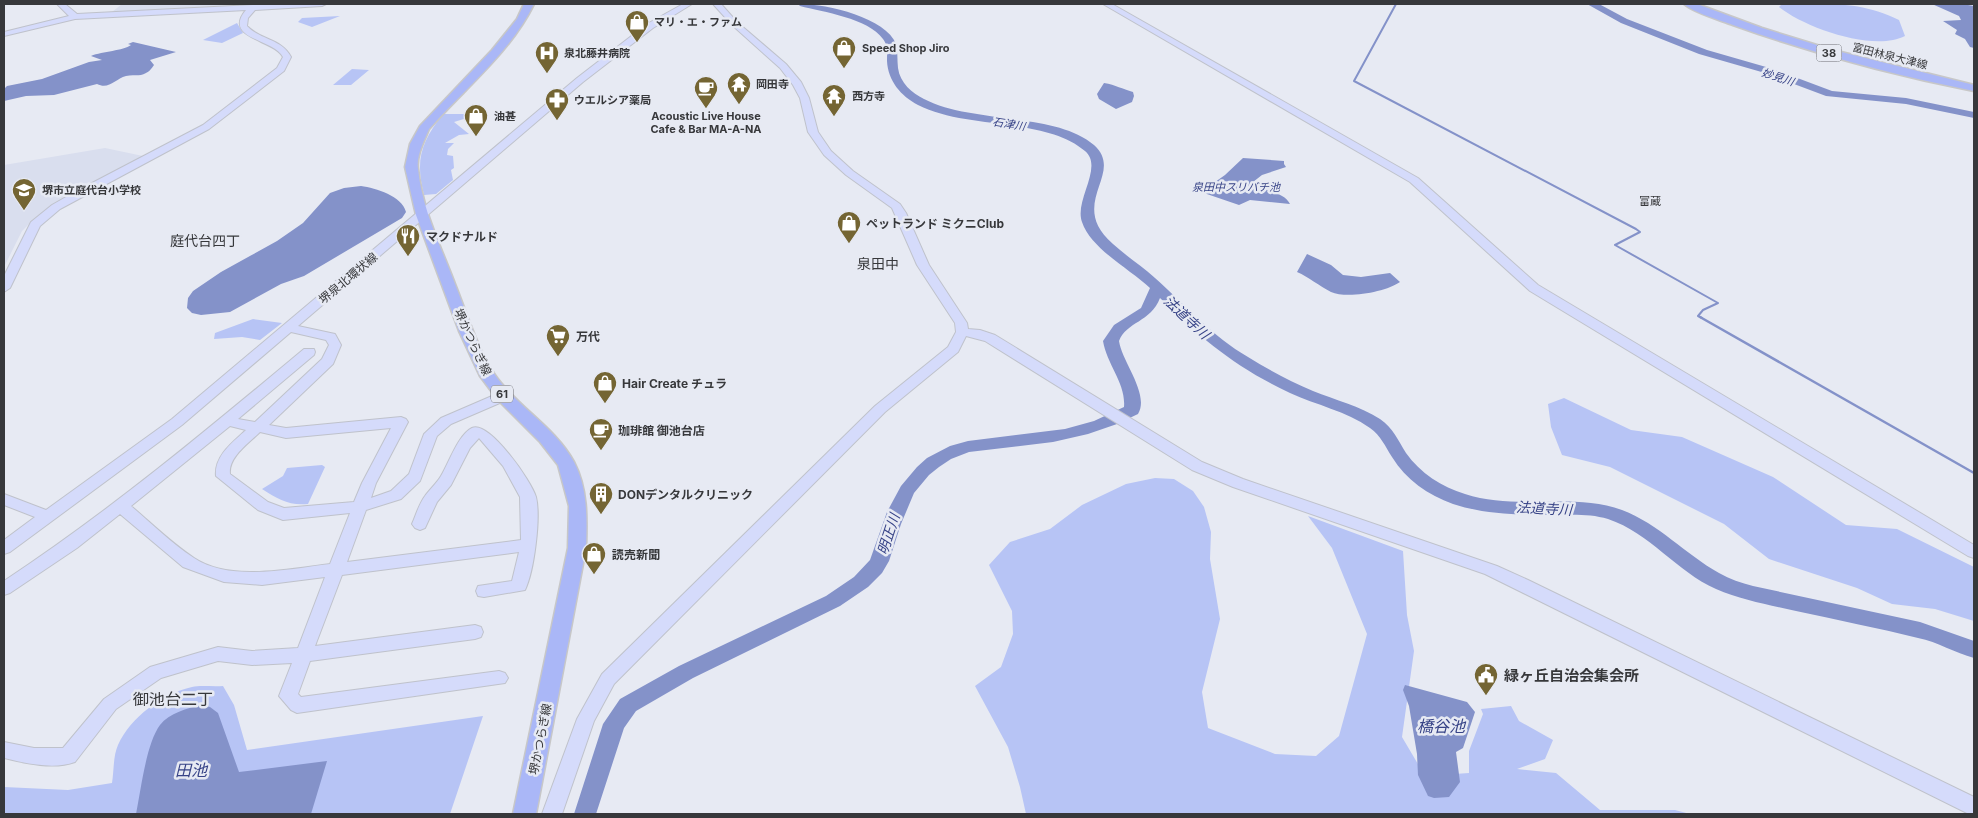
<svg xmlns="http://www.w3.org/2000/svg" width="1978" height="818" font-family="Inter,'Noto Sans JP',sans-serif">
<style>
.built{fill:#d9deee}
.green{fill:#b7c4f5}
.water{fill:#8492c9}
.lines{fill:none;stroke-linecap:round;stroke-linejoin:round}
.stream-far1{stroke:#8492c9;stroke-width:2}
.stream{stroke:#8492c9;stroke-width:2.5}
.river{fill:#8492c9;fill-rule:evenodd}
.secondary-casing{stroke:#bfc2cb;stroke-width:2}
.primary-casing{stroke:#c7c7c8;stroke-width:3}
.secondary{fill:#d5dbfb;fill-rule:evenodd}
.primary{fill:#aab7f7;fill-rule:evenodd}
.labels{text-anchor:middle;dominant-baseline:central;stroke-width:5;stroke-linejoin:round;paint-order:stroke}
.far-poi-label{font-size:11px;font-weight:bold;fill:#37383b;stroke:#e7eaf3;text-anchor:start}
.shield{fill:#e7eaf3;stroke:#6c6d72;stroke-width:1}
.shield-label{font-size:11px;font-weight:bold;fill:#37383b}
.far-street-label{font-size:11px;fill:#37383b;stroke:#e7eaf3}
.far-water-label{font-size:11px;font-style:italic;fill:#374387;stroke:#e7eaf3}
.far-neighbourhood-label{font-size:11px;fill:#37383b;stroke:#e7eaf3}
.poi-label{font-size:12px;font-weight:bold;fill:#37383b;stroke:#e7eaf3;text-anchor:start}
.street-label{font-size:12px;fill:#37383b;stroke:#e7eaf3}
.neighbourhood-label{font-size:14px;fill:#37383b;stroke:#e7eaf3}
.water-label{font-size:14px;font-style:italic;fill:#374387;stroke:#e7eaf3}
.near-poi-label{font-size:15px;font-weight:bold;fill:#37383b;stroke:#e7eaf3;text-anchor:start}
.near-neighbourhood-label{font-size:16px;fill:#37383b;stroke:#e7eaf3}
.near-water-label{font-size:16px;font-style:italic;fill:#374387;stroke:#e7eaf3}
</style>
<rect width="100%" height="100%" fill="#e7eaf3"/>
<!-- built -->
<path class="built" d="M122,4H279L112,12Z
M105,148L143,156L55,204L35,218L22,231L4,267V165Z"/>
<!-- green -->
<path class="green" d="M1782,4C1825,4 1859,0 1899,20L1905,36C1874,52 1805,28 1779,7Z
M340,16L312,27L298,22L302,18Z
M237,23L243,33L222,43L203,40Z
M352,69L369,70L351,85H333Z
M443,114H480L454,122L469,134L459,135L445,143H454L448,149L447,155L453,156L454,168L451,170L453,180L436,194L424,195C415,160 421,142 443,114Z
M253,319L282,323L260,340L242,337L214,339L215,333Z
M1564,398L1631,430L1682,437L1773,477L1846,525L1897,529L1974,567V621L1935,609L1892,604L1857,588L1769,559L1724,524L1610,467L1562,455L1551,427L1548,404Z
M322,465L325,467L308,504C289,506 278,499 262,489L283,476L287,468Z
M1155,478L1174,479L1193,491L1204,507L1211,532L1210,559L1220,619L1202,692L1208,728L1275,754L1316,756L1339,736L1367,634L1332,548L1308,516L1403,551L1407,615L1414,651L1402,737L1425,776L1469,773V751L1483,714L1481,709L1511,706L1519,721L1553,740L1545,759L1517,769L1556,773L1600,810H1675L1690,814H1026L1020,787L1008,747L975,686L1001,667L1013,634L1012,611L989,565L1010,542L1050,529L1082,505L1126,484Z
M223,686L234,705L247,750L483,716L450,814H4V787L68,790L112,783C114,771 113,756 118,745C131,717 162,694 192,687C201,685 213,687 223,686Z"/>
<!-- water -->
<path class="water" d="M1932,4H1962L1974,6V48L1970,47L1965,39L1955,34L1957,30L1943,21L1961,20L1959,16Z
M133,42L176,52L150,60L154,65C151,69 150,71 146,73C139,77 133,74 126,76C115,79 109,90 97,84L54,95L26,96L4,101V89L7,86L42,79L89,62L102,60L91,56C103,51 123,51 131,45L128,44Z
M1104,83C1116,85 1122,89 1133,92L1134,96L1132,102L1116,109L1099,99L1097,94Z
M1243,158L1284,161V164L1286,167L1262,175L1253,182L1255,186C1266,190 1285,193 1290,204L1250,200L1239,205L1201,192L1225,175Z
M361,186C376,188 402,196 406,212L402,218L304,276L281,284L230,312L201,315L192,313L187,308L188,298L193,291L221,272L277,241L303,223L330,193L344,188Z
M1307,254L1331,265L1343,275L1361,277L1390,273L1400,282C1386,292 1347,299 1331,292C1319,286 1309,277 1297,272Z
M1405,685L1467,702L1475,712L1463,748L1456,752L1460,782L1449,797L1434,798L1428,796L1418,775L1417,754L1409,706L1403,690Z
M201,705L210,707L218,713L239,772L327,761L311,814H136C141,790 146,744 160,725C169,713 188,708 201,705Z"/>
<g class="lines">
<!-- stream-far1 -->
<path class="stream-far1" d="M1396,4L1354,81L1636,229L1640,232L1615,245L1718,303L1703,310L1698,316L1702,318"/>
<!-- stream -->
<path class="stream" d="M1700,317L1974,473"/>
<!-- river -->
<path class="river" d="M798,4C823,3 886,17 896,44C898,52 897,60 898,68C900,83 912,93 924,99C972,124 1056,112 1094,145C1126,174 1066,203 1113,244C1126,256 1142,266 1155,278C1185,305 1213,337 1248,357C1269,370 1291,382 1313,391C1335,400 1360,406 1380,419C1393,428 1398,440 1406,453C1420,473 1442,487 1465,494C1516,511 1572,492 1622,510C1659,524 1685,554 1719,573C1730,579 1741,583 1753,586L1920,622L1974,641V658C1955,653 1938,642 1918,638C1878,628 1837,620 1796,611C1769,605 1742,600 1716,589C1677,572 1650,533 1608,519C1589,513 1568,515 1549,515C1516,515 1484,514 1453,504C1428,495 1406,480 1392,457C1385,446 1381,436 1370,428C1346,411 1316,405 1290,393C1235,367 1203,340 1160,298C1151,322 1126,322 1119,341C1122,362 1150,394 1138,414L1117,424L1088,434L1053,442L969,452L951,459L939,467L929,475L914,493L901,524L889,561L882,573L868,587L840,606L693,678L636,711L624,728L596,814H574L603,724L620,699L679,666L826,596L854,577L870,560L887,512L901,486L917,467L927,458L950,446L968,441L1065,429L1094,421L1124,407C1126,383 1107,365 1103,341L1114,325L1141,308L1150,288C1130,269 1091,249 1082,222C1074,200 1104,167 1085,151C1046,117 967,130 918,105C901,96 888,81 887,61C887,54 888,45 883,39C868,18 823,12 800,6Z
M1587,4H1599L1627,19L1707,50L1773,69L1832,91L1906,98L1974,112V118L1906,104L1826,96L1765,73L1699,54L1621,23Z"/>
<!-- secondary casing -->
<g class="secondary-casing">
<path id="secondary" d="M57,4H65L77,14L253,5L326,4L322,6L255,10L248,18L247,26C260,40 282,39 291,57L284,71L209,129L60,209L40,226L10,288L4,292V276L31,222L52,205L73,193L203,125L277,68L283,57C274,39 222,39 246,10L75,19L4,36V32L69,16Z
M683,4H692L653,28L583,82L298,326L335,334L341,345L333,364L269,425L286,428L401,417L406,419L408,422L376,483L371,498L391,491L409,474L424,434L441,418L499,393H509L511,396L509,399L451,424L437,436L420,481L401,499L366,510L347,562L521,540L520,497L503,466L479,438L470,448L451,485L437,502L425,528L420,530L415,528L412,524C416,515 419,504 425,496C430,489 437,483 441,476C449,463 458,435 472,428C489,420 532,482 536,497C541,517 534,572 525,590L484,597L478,596L476,591L478,586L512,581L519,552L342,575L315,646L475,625L481,627L483,632L481,637L475,639L310,661L298,694L301,697L499,671L505,673L508,678L505,683L297,713L291,710L279,696L292,663L252,665L218,661L161,678L116,709L75,762C53,770 25,763 4,758V742L34,748H63L104,699L150,667L218,647L252,651L298,648L325,577L262,585L224,582L183,567L120,514L77,548L10,593L4,595V581C110,511 207,430 304,349H314L315,352L314,355L238,419L255,422L322,359L329,345L326,340L291,332L182,425L10,552L4,554V540L35,517L4,505V494L46,510L172,419L577,78L647,24ZM230,426L246,430C233,442 214,456 216,476L258,510L283,520L350,513L330,564C289,569 230,582 194,558C171,543 151,523 131,506ZM391,428L362,483L354,502L284,508L268,502L230,474C228,457 249,443 260,432L286,438Z
M713,4H721L737,22L786,64L801,82L809,98L818,132L831,151L853,171L900,204L906,213L929,265L967,323L968,329L980,330L995,335L1202,462L1243,479L1497,566L1528,580L1974,797V814L1967,813L1485,574L1233,487L1192,470L985,341L966,336L958,352L885,412L614,684L594,721L562,814H542L577,719L602,674L875,406L948,347L956,332L955,323L917,265L892,208L846,175L824,155L808,132L800,98L793,85L780,68L732,25Z
M1103,4H1112L1418,178L1538,285L1974,545V558L1968,556L1530,291L1410,182Z"/>
</g>
<!-- primary casing -->
<g class="primary-casing">
<path id="primary" d="M524,4H534C510,53 464,89 429,129C424,141 416,156 418,169C422,209 441,247 455,284C467,314 477,348 495,375C517,407 555,427 574,462C588,489 587,519 586,548L536,814H513L568,548L569,506L558,465L540,442L498,400L480,376L459,331L416,215L405,167L410,144L420,126L492,50L517,19Z
M1684,4H1697L1762,28L1833,50L1974,85V91C1893,75 1811,53 1733,25C1720,20 1694,13 1684,4Z"/>
</g>
<!-- secondary -->
<use href="#secondary" class="secondary"/>
<!-- primary -->
<use href="#primary" class="primary"/>
</g>
<!-- icons -->
<defs>
<g id="shop-pin" transform="scale(1.25)"><path d="M0 17L-7.5 6A9.5 9.5 0 1 1 7.5 6Z" fill="#746533" stroke="#e7eaf3"/><path d="M-5-2.5h2.3a2.7 3.5 0 0 1 5.4 0H5L5.5 6h-11ZM-1.5-2.5h3a1.5 2.3 0 0 0-3 0Z" fill="#fff"/></g>
<g id="hospital-pin" transform="scale(1.25)"><path d="M0 17L-7.5 6A9.5 9.5 0 1 1 7.5 6Z" fill="#746533" stroke="#e7eaf3"/><path d="M-5-5h3v3.5h4V-5h3V5h-3V1.5h-4V5h-3Z" fill="#fff"/></g>
<g id="temple-pin" transform="scale(1.25)"><path d="M0 17L-7.5 6A9.5 9.5 0 1 1 7.5 6Z" fill="#746533" stroke="#e7eaf3"/><path d="M0-6L5-2H3V0L6.5 2.5H4V6H1.5V3h-3V6H-4V2.5H-6.5L-3 0V-2H-5Z" fill="#fff"/></g>
<g id="cafe-pin" transform="scale(1.25)"><path d="M0 17L-7.5 6A9.5 9.5 0 1 1 7.5 6Z" fill="#746533" stroke="#e7eaf3"/><path d="M-5.5-4.5H6V0H3Q3 3.5 0 3.5H-2.5Q-5.5 3.5-5.5 0ZM3-3.2v2h1.7v-2ZM-6 4.5H4V6H-6Z" fill="#fff"/></g>
<g id="pharmacy-pin" transform="scale(1.25)"><path d="M0 17L-7.5 6A9.5 9.5 0 1 1 7.5 6Z" fill="#746533" stroke="#e7eaf3"/><path d="M-2-6h4v4h4v4h-4v4h-4v-4h-4v-4h4Z" fill="#fff"/></g>
<g id="school-pin" transform="scale(1.25)"><path d="M0 17L-7.5 6A9.5 9.5 0 1 1 7.5 6Z" fill="#746533" stroke="#e7eaf3"/><path d="M0-5L7-2L0 1L-7-2ZM-4 1L0 2.5L4 1V4Q0 6-4 4Z" fill="#fff"/></g>
<g id="restaurant-pin" transform="scale(1.25)"><path d="M0 17L-7.5 6A9.5 9.5 0 1 1 7.5 6Z" fill="#746533" stroke="#e7eaf3"/><path d="M-5-6h1v4h1v-4h1v4h1v-4h1v5L-1.5 .5V6h-2V.5L-5-1ZM5-6V6H3V1.5H1.5Q1.5-4 5-6Z" fill="#fff"/></g>
<g id="supermarket-pin" transform="scale(1.25)"><path d="M0 17L-7.5 6A9.5 9.5 0 1 1 7.5 6Z" fill="#746533" stroke="#e7eaf3"/><path d="M-6-5.5h2.5l.6 2H6L4.5 2H-2.5L-4.4-4H-6ZM-1.5 3.2a1.3 1.3 0 1 0 .1 0ZM3 3.2a1.3 1.3 0 1 0 .1 0Z" fill="#fff"/></g>
<g id="building-pin" transform="scale(1.25)"><path d="M0 17L-7.5 6A9.5 9.5 0 1 1 7.5 6Z" fill="#746533" stroke="#e7eaf3"/><path d="M-4-6H4V6H1V3H-1V6H-4ZM-2.5-4.3h1.7v1.8h-1.7ZM.8-4.3h1.7v1.8H.8ZM-2.5-1h1.7V.8h-1.7ZM.8-1h1.7V.8H.8Z" fill="#fff"/></g>
<g id="civic-pin" transform="scale(1.25)"><path d="M0 17L-7.5 6A9.5 9.5 0 1 1 7.5 6Z" fill="#746533" stroke="#e7eaf3"/><path d="M-.6-6.5H3V-4.5H.6V-3L4-1V1h2V6H-6V1h2V-1L-.6-3ZM-1.2 2.5V6h2.4V2.5Z" fill="#fff"/></g>
</defs>
<g fill-rule="evenodd">
<use href="#shop-pin" x="637" y="22"/>
<use href="#shop-pin" x="844" y="48"/>
<use href="#hospital-pin" x="547" y="53"/>
<use href="#temple-pin" x="739" y="84"/>
<use href="#cafe-pin" x="706" y="88"/>
<use href="#temple-pin" x="834" y="96"/>
<use href="#pharmacy-pin" x="557" y="100"/>
<use href="#shop-pin" x="476" y="116"/>
<use href="#school-pin" x="24" y="190"/>
<use href="#shop-pin" x="849" y="223"/>
<use href="#restaurant-pin" x="408" y="236"/>
<use href="#supermarket-pin" x="558" y="336"/>
<use href="#shop-pin" x="605" y="383"/>
<use href="#cafe-pin" x="601" y="430"/>
<use href="#building-pin" x="601" y="494"/>
<use href="#shop-pin" x="594" y="554"/>
<use href="#civic-pin" x="1486" y="675"/>
</g>
<g class="labels">
<!-- far-poi labels -->
<g class="far-poi-label">
<text x="654" y="22">マリ・エ・ファム</text>
<text x="862" y="48">Speed Shop Jiro</text>
<text x="564" y="53">泉北藤井病院</text>
<text x="756" y="84">岡田寺</text>
<text x="852" y="96">西方寺</text>
<text x="574" y="100">ウエルシア薬局</text>
<text x="494" y="116">油甚</text>
<text x="706" y="116" text-anchor="middle">Acoustic Live House<tspan x="706" dy="13">Cafe &amp; Bar MA-A-NA</tspan></text>
<text x="42" y="190">堺市立庭代台小学校</text>
</g>
<!-- shield labels -->
<g class="shield">
<rect x="1816.5" y="44.5" width="25" height="17" rx="4"/>
<rect x="491" y="385.5" width="22" height="17" rx="4"/>
</g>
<g class="shield-label">
<text x="1829" y="53">38</text>
<text x="502" y="394">61</text>
</g>
<!-- far-street labels -->
<g class="far-street-label">
<text transform="translate(1890 56) rotate(14)">富田林泉大津線</text>
</g>
<!-- far-water labels -->
<g class="far-water-label">
<text transform="translate(1778 77) rotate(18)">妙見川</text>
<text transform="translate(1009 124) rotate(9)">石津川</text>
<text x="1236" y="187">泉田中スリバチ池</text>
</g>
<!-- far-neighbourhood labels -->
<g class="far-neighbourhood-label">
<text x="1650" y="201">富蔵</text>
</g>
<!-- poi labels -->
<g class="poi-label">
<text x="866" y="223">ペットランド ミクニClub</text>
<text x="426" y="236">マクドナルド</text>
<text x="576" y="336">万代</text>
<text x="622" y="383">Hair Create チュラ</text>
<text x="618" y="430">珈琲館 御池台店</text>
<text x="618" y="494">DONデンタルクリニック</text>
<text x="612" y="554">読売新聞</text>
</g>
<!-- street labels -->
<g class="street-label">
<text transform="translate(348 278) rotate(-40)">堺泉北環状線</text>
<text transform="translate(473 342) rotate(65)">堺かつらぎ線</text>
<text transform="translate(540 739) rotate(-79)">堺かつらぎ線</text>
</g>
<!-- neighbourhood labels -->
<g class="neighbourhood-label">
<text x="205" y="240">庭代台四丁</text>
<text x="878" y="263">泉田中</text>
</g>
<!-- water labels -->
<g class="water-label">
<text transform="translate(1187 317) rotate(43)">法道寺川</text>
<text transform="translate(1544 508) rotate(3)">法道寺川</text>
<text transform="translate(888 534) rotate(-72)">明正川</text>
</g>
<!-- near-poi labels -->
<g class="near-poi-label">
<text x="1504" y="675">緑ヶ丘自治会集会所</text>
</g>
<!-- near-neighbourhood labels -->
<g class="near-neighbourhood-label">
<text x="173" y="699">御池台二丁</text>
</g>
<!-- near-water labels -->
<g class="near-water-label">
<text x="1441" y="726">橋谷池</text>
<text x="191" y="770">田池</text>
</g>
</g>
<!-- border -->
<rect width="1978" height="818" fill="none" stroke="#37383b" stroke-width="10"/>
</svg>
